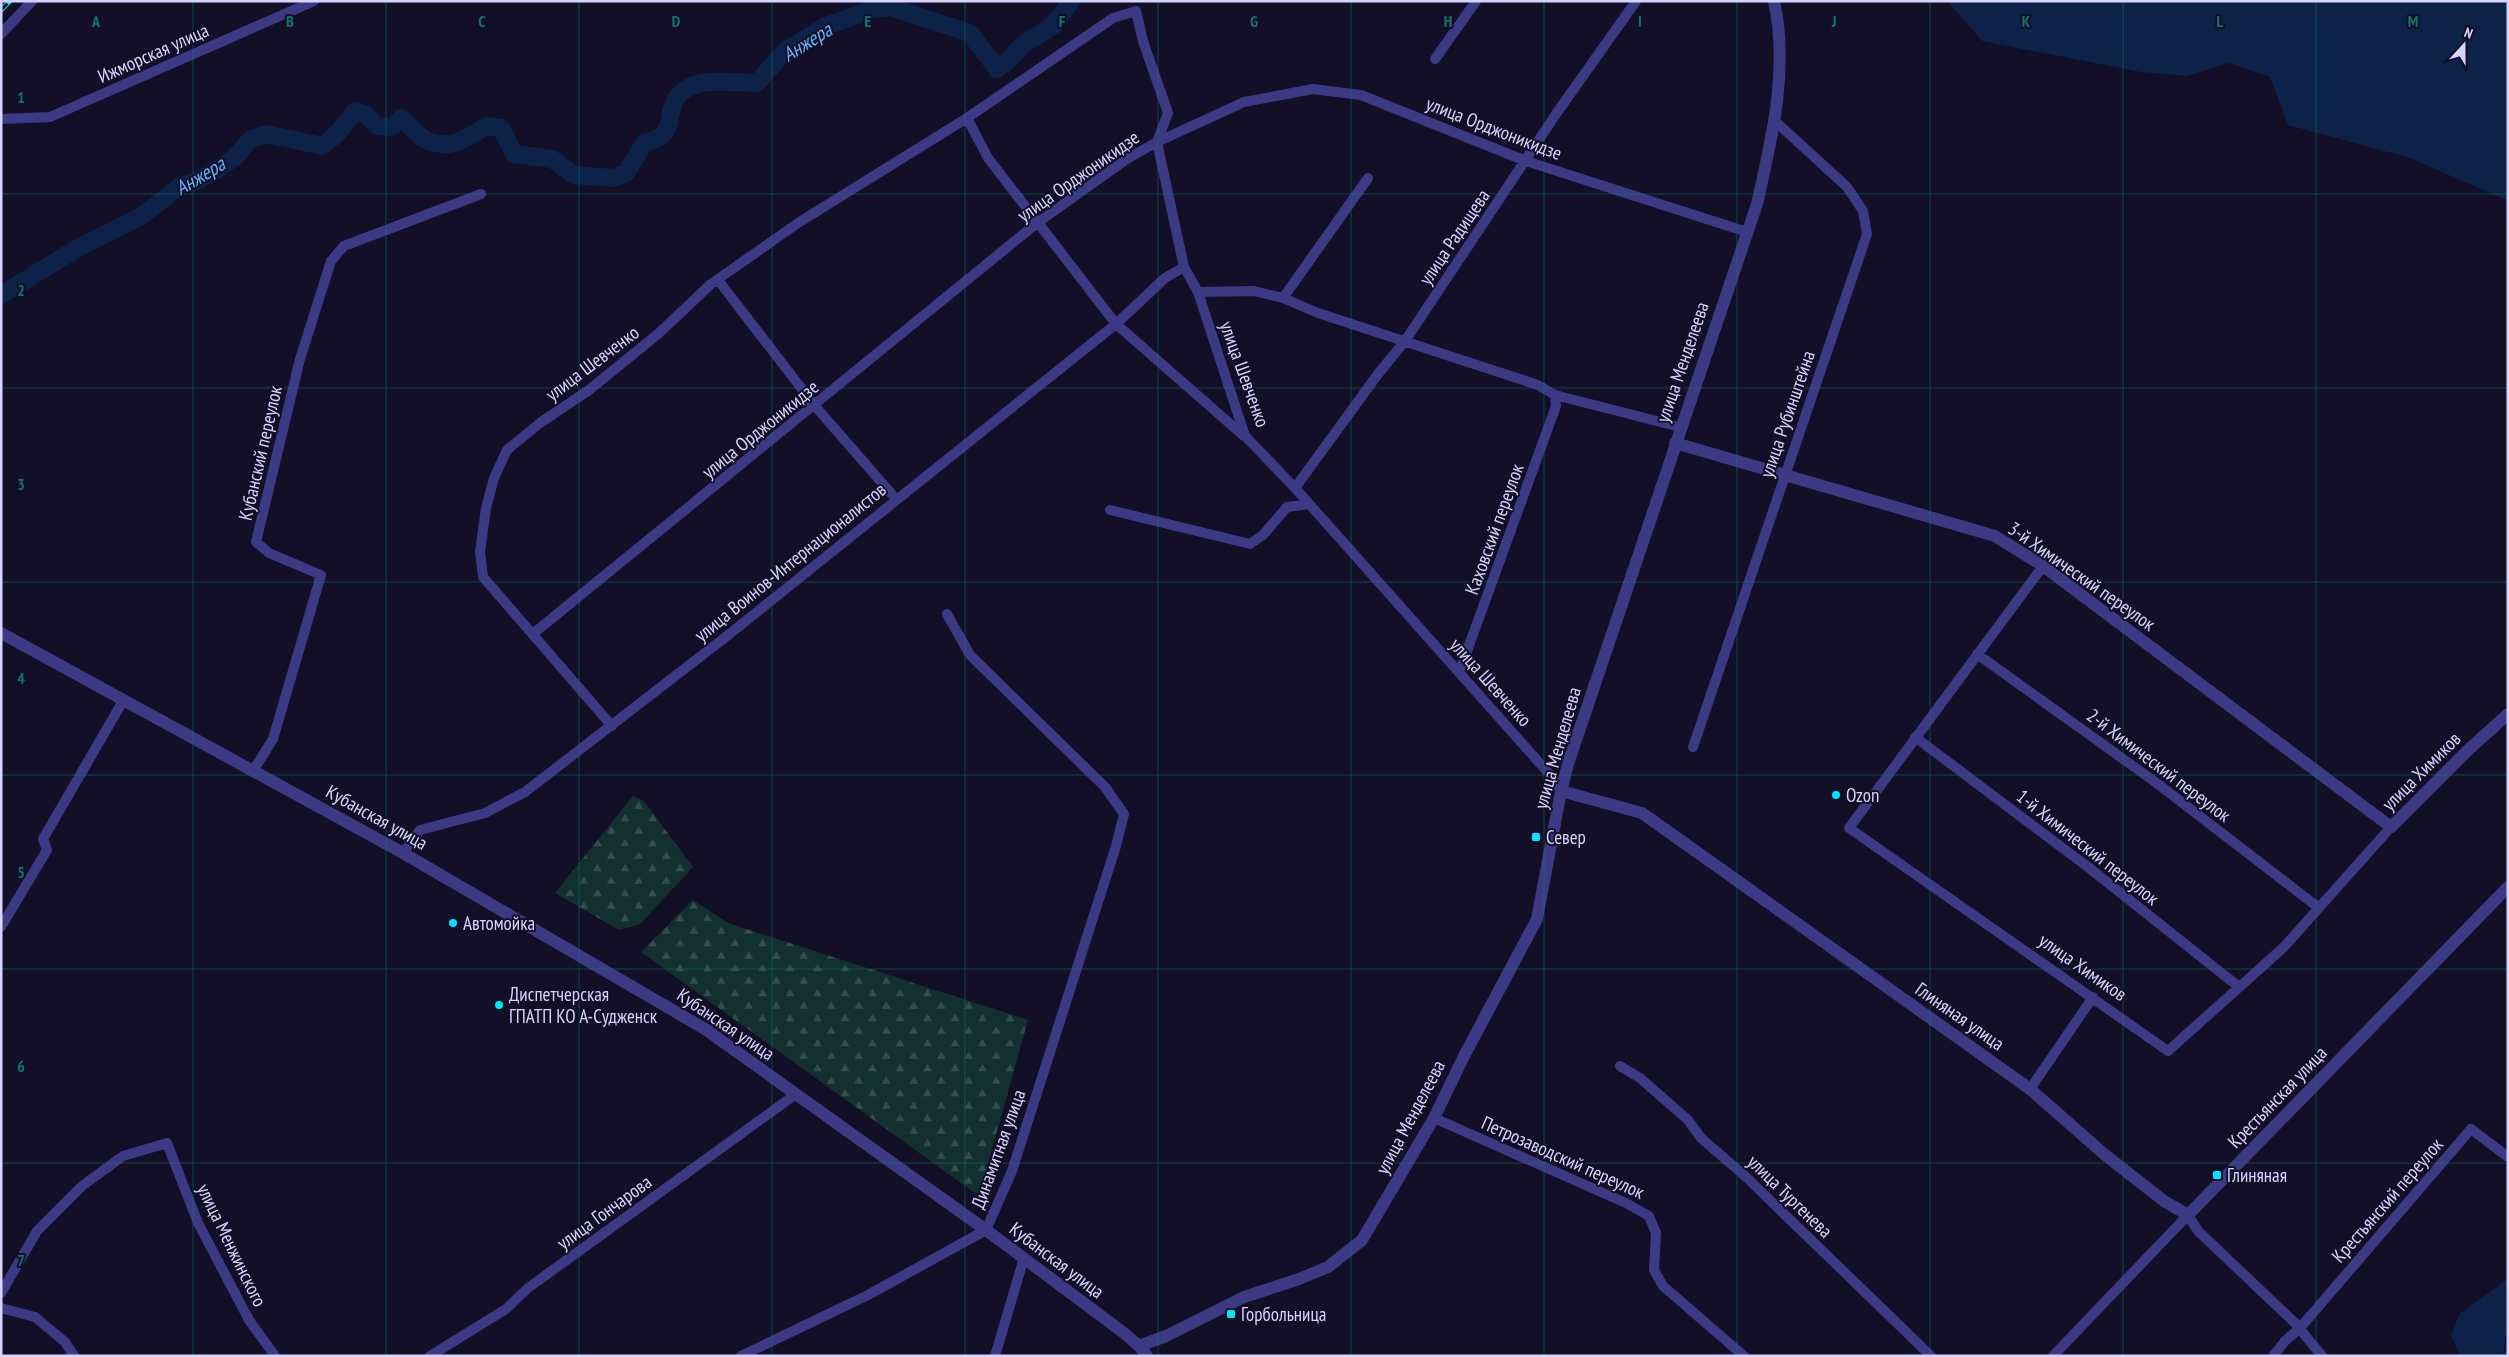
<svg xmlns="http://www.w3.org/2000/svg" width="2509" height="1357" font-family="'PT Sans Narrow',sans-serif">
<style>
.forest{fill:url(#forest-firs)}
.water{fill:#0c2248}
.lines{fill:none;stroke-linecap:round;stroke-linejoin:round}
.river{stroke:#0c2248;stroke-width:18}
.minor{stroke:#3d3a85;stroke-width:10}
.tertiary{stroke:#3d3a85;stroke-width:12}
.rail-casing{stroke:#00e5ff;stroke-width:5}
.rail{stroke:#130f26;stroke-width:3;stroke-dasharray:9;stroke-linecap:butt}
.grid{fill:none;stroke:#0f766e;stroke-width:1;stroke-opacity:0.55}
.poi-dot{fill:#00e5ff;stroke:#130f26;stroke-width:2}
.labels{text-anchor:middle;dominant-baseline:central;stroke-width:4;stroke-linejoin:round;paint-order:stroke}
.street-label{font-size:19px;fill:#d9d4ff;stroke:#130f26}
.poi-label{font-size:19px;fill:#d9d4ff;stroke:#130f26;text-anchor:start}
.water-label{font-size:20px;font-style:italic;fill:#62b6ff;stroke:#130f26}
.grid-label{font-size:16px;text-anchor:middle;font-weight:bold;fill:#0f766e;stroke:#130f26;stroke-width:4;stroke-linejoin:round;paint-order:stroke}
</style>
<defs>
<pattern id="forest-firs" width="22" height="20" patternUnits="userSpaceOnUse" patternTransform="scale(1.25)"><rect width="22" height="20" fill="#12302f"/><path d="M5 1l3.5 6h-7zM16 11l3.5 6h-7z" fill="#344d4e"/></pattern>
</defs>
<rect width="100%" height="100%" fill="#130f26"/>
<!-- forest -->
<path class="forest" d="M633,796L644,801L693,867L640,924L619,930L555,893Z
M693,900L728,923L1028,1020L979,1196L641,952Z"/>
<!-- water -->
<path class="water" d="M1947,1H2508V201L2410,158L2288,125L2270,77L2229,63L2187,76L2141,72L1982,41Z
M2508,1279V1333L2505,1336L2504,1353L2508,1351V1356H2460L2451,1335L2460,1313Z"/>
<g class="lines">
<!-- river -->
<path class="river" d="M1,295L76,249L140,217L180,186L199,180L221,167L235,157L250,140L266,134L322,146L337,134L355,111L365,114L377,126L392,127L401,118C409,124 416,134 424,139C451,152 465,139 486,126L501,128L514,154L552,159L574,175L613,178L626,173L645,142C685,136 656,104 690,87C708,78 737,83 757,83L785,51L826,26L874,9L890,7L970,33L997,69L1009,60L1022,45L1054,25L1071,1"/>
<!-- minor -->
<path class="minor" d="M1,34L32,1
M1435,59L1476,1
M967,118L988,158L1116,324L1244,436
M1,119L50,117L314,1
M718,280L815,406L896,499
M1198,292L1254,291L1283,298L1318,313L1538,385L1555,395L1680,427
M1283,298L1368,178
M1295,488L1378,374L1405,341L1556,114L1636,1
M1110,510L1250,544L1263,535L1287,507L1309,504
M2043,566L1849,828L2168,1051L2284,947L2391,827
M534,633L1037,223L1127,159L1157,142L1244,102L1313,89L1361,95L1526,161L1747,232
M1977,654L2158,784L2319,908
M1459,673L1556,406L1555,395
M612,726L483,577L480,552L486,508L494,478L507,450L540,423L589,390L658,334L711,284L798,223L967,118L1113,18L1136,11L1143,41L1168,113L1157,142L1184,267L1198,292L1245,436L1295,488L1552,777L1561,791
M1915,737L2088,867L2239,987
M1693,747L1867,234L1863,211L1847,187L1776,122
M253,771L273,739L321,575L269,553L256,542L300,359L331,261L344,246L481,194
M403,853L420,830L485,813L525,792L727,636L1116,324L1165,278L1184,267
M1,927L47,850L43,839L123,701
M1620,1066L1640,1078L1688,1120L1701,1138L1745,1176L1931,1356
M2030,1089L2093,997
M1434,1118L1626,1203L1649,1216L1656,1233L1654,1270L1663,1286L1744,1356
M1,1293L37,1231L82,1186L123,1156L167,1143L198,1223L249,1320L275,1356
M1,1308L35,1317L65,1342L74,1356
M430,1356L506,1309L528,1288L796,1094
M741,1356L868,1295L986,1230L1012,1171L1116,846L1124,814L1105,787L970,655L947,614
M995,1356L1024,1258
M2053,1356L2188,1215L2198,1231L2295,1323L2322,1356
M2273,1356L2285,1341L2300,1328L2471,1129L2508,1157"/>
<!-- tertiary -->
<path class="tertiary" d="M1675,443L1995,536L2043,566L2391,827L2466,752L2508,714
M1,633L403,853L705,1029L986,1230L1124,1333L1139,1346L1147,1356
M1561,791L1642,813L2030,1089L2104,1154L2164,1201L2188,1215L2508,887
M1139,1346L1166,1336L1244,1297L1299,1279L1328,1267L1362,1240L1434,1118L1464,1056L1537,919L1561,791L1568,764L1757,204C1772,138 1789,68 1774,1"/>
<!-- rail casing -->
<g class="rail-casing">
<path id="rail" d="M1,10L10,1"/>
</g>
<!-- rail -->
<use href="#rail" class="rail"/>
</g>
<!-- grid -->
<path class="grid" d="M193,1V1356M386,1V1356M579,1V1356M772,1V1356M965,1V1356M1158,1V1356M1351,1V1356M1544,1V1356M1737,1V1356M1930,1V1356M2123,1V1356M2316,1V1356M1,194H2508M1,388H2508M1,582H2508M1,775H2508M1,969H2508M1,1163H2508"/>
<!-- markers -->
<g class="poi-dot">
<circle cx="1836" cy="795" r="5"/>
<rect x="1531" y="832" width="10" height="10" rx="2.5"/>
<circle cx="453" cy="923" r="5"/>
<circle cx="499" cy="1005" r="5"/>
<rect x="2212" y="1170" width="10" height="10" rx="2.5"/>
<rect x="1226" y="1309" width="10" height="10" rx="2.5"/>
</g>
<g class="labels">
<!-- street labels -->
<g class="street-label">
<text transform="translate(153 53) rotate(-24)">Ижморская улица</text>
<text transform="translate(1494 128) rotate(21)">улица Орджоникидзе</text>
<text transform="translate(1078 176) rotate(-35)">улица Орджоникидзе</text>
<text transform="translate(1454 237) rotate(-56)">улица Радищева</text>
<text transform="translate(1682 362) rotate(-71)">улица Менделеева</text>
<text transform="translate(592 363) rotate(-37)">улица Шевченко</text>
<text transform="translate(1245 374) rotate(70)">улица Шевченко</text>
<text transform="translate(1787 414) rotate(-71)">улица Рубинштейна</text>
<text transform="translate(760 429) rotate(-39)">улица Орджоникидзе</text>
<text transform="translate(260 453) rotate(-77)">Кубанский переулок</text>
<text transform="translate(1494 529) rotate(-70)">Каховский переулок</text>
<text transform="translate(790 562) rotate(-39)">улица Воинов-Интернационалистов</text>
<text transform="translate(2082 576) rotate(35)">3-й Химический переулок</text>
<text transform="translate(1491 682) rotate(48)">улица Шевченко</text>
<text transform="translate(1557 748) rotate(-74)">улица Менделеева</text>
<text transform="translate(2159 765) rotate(37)">2-й Химический переулок</text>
<text transform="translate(2421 771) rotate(-45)">улица Химиков</text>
<text transform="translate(377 817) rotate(29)">Кубанская улица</text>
<text transform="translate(2088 847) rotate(38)">1-й Химический переулок</text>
<text transform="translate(2083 967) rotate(35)">улица Химиков</text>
<text transform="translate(1960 1016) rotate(35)">Глиняная улица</text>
<text transform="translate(726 1024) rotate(34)">Кубанская улица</text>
<text transform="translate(2277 1097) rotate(-46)">Крестьянская улица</text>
<text transform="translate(1410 1117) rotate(-62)">улица Менделеева</text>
<text transform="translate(998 1149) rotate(-70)">Динамитная улица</text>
<text transform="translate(1563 1157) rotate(24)">Петрозаводский переулок</text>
<text transform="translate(1790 1196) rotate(44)">улица Тургенева</text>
<text transform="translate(2387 1200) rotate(-49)">Крестьянский переулок</text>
<text transform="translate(604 1212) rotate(-36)">улица Гончарова</text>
<text transform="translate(232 1245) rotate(64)">улица Менжинского</text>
<text transform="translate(1057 1260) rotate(37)">Кубанская улица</text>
</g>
<!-- poi labels -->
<g class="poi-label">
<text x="1846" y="795">Ozon</text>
<text x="1546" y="837">Север</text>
<text x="463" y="923">Автомойка</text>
<text x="509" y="994">Диспетчерская<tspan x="509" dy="22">ГПАТП КО А-Судженск</tspan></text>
<text x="2227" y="1175">Глиняная</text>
<text x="1241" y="1314">Горбольница</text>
</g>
<!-- water labels -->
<g class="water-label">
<text transform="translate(807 42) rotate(-32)">Анжера</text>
<text transform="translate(200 176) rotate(-31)">Анжера</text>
</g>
</g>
<g class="grid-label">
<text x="96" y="27">A</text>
<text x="290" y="27">B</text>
<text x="482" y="27">C</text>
<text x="676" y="27">D</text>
<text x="868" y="27">E</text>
<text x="1062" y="27">F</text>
<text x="1254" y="27">G</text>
<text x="1448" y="27">H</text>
<text x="1640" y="27">I</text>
<text x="1834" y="27">J</text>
<text x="2026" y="27">K</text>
<text x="2220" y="27">L</text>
<text x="2413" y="27">M</text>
<text x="21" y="103">1</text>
<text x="21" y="296">2</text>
<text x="21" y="490">3</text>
<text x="21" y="684">4</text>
<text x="21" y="878">5</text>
<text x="21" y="1072">6</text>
<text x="21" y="1266">7</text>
</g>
<!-- border -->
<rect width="2509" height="1357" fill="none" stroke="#d9d4ff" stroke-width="5"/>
<!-- north arrow -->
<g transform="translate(2464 45) rotate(21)" stroke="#130f26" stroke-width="4" paint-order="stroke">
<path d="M0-4L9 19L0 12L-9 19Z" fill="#d9d4ff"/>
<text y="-8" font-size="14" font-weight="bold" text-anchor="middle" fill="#d9d4ff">N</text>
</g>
</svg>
